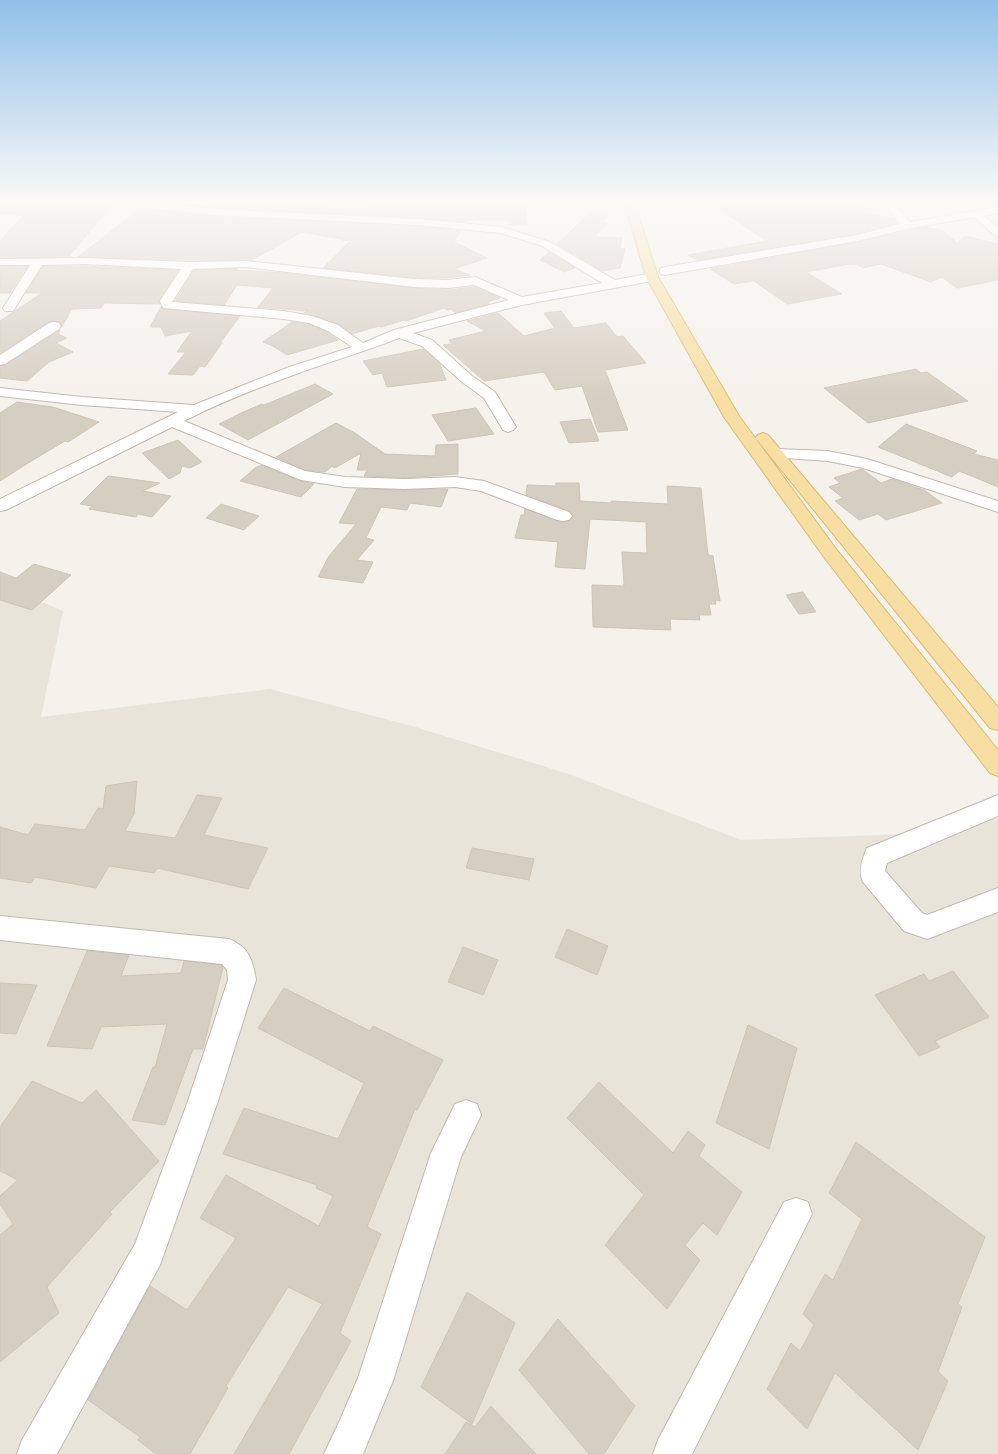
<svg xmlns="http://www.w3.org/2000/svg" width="998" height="1454" font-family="'Alegreya Sans',sans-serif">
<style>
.residential{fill:#e8e4da}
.building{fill:#d5cec2;stroke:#d0c5b5}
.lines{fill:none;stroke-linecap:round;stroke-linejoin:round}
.minor-casing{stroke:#c0b9af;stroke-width:2}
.major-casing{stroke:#dbbb73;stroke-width:2}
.minor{fill:#fff;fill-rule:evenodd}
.major{fill:#f7dea2;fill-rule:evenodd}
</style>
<rect width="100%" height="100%" fill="#f5f2ec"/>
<!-- residential -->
<path class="residential" d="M0,584L63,611L41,717L270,689L412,726L569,774L741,840L934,833L998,818V1454H0Z"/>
<!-- building -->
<path class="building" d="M0,201L84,202L86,201H115L70,255L72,257L0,258V241L24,215L0,214Z
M152,201H329L324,208L365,209L370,201L452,203V201H526L527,225H509V220H467L466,222L419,218L212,208Z
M737,201H832L834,203L864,204L863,212L894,219L897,223L857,234L697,260L688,255L767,241L710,203Z
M141,208L212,216L419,226L460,231L454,242L487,258L454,269L470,275L448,278H414L323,268L350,241L302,232L252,260H189L78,257Z
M591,212L607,213L602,223L607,224L595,237L622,238L620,248L625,249L620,268L603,271L557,244Z
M927,227L943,231L957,243L965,236L998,244V280L957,288L942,277L931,282L881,264L863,268L856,264H850L806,272L842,294L787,304L754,281L734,284L710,269L857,242Z
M549,252L575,268L564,272L540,260Z
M0,266H27L10,293H0Z
M43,266H85L178,270L159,300L160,304L105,303L101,308L72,309L62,326L59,322H48L0,353V321L42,293H26Z
M237,269L235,270L284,273L414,288L448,290L474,287L500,298L487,302L489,304L455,313L451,309L447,310L444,308L406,321L404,320L381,327L379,326L352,334L338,324L304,313L307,311L258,307L273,288L237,285L224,305L175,301L194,270Z
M161,307L163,309L240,316L220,343H222L205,367L200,366L193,375L168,374L186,352H177L192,331L165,336L161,327H150Z
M561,311L574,328L606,323L617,337L623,336L646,363L605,370L628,430L598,432L582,386L555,390L544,372L484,381L443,345L452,344L449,340L486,331L467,321L498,313L524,336L555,328L544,313Z
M292,322L309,324L327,332L338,340L287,355L273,346L263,342Z
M60,330L58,334L67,338L56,343L73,352L49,362L27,381L0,378V366L6,365Z
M423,349L440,364L446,380L387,387L382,373L373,375L363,361Z
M916,369L921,373L927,372L968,401L868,423L824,388Z
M315,384L333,394L248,440L219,424L243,412L262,404L264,405Z
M17,402L53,407L99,422L68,442L65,441L33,460L0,481V413Z
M476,408L494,434L448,441L432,415Z
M590,419L599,441L569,443L560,422Z
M336,423L355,433L385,454L435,456L436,445L458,444V474L405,478L364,476L367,470H357L361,453L335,468L332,466L325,472L305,470L276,457Z
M906,424L977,451L974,454L998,460V487L959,471L952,477L878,447Z
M178,440L202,462L190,468L182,466L180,473L169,479L142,453Z
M262,465L300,481L314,484L301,497L240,481L255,468Z
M862,469L881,483L892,479L924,490L942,503L886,520L878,514L859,520L835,501L843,498L829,487L840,483L834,478Z
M108,476L160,483L143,491L171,496L152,517L138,514L136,517L89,509L92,506L80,504Z
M556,483H579L580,501L611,503V501L668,504L667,486L701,488L708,555L713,556L720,601L715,600L716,604H709L711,615H699L700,620L670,619L671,630L593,627L592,585L624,586L622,552L647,553L646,522L590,519L585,569L555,567L558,542L515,538L521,515H524L525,509L563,522L569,521L573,517L570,511L526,495L527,485L556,486Z
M357,489L405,490L448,489L441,507L410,503L407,510L381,507L366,538L374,540L357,560L373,562L363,583L318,577L329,556L356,524L339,523Z
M221,504L259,516L244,530L206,518Z
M34,564L71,575L32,610L0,600V572L16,578Z
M803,592L816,612L799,614L786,595Z
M137,781L134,814L125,831L175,838L197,795L222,798L204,835L268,848L248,889L157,868L154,873L109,866L96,888L35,877L31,883L0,878V827L28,835L35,824L85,830L98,808L103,809L106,786Z
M472,848L534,859L529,880L466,868Z
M567,929L608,946L597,975L555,957Z
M463,947L498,960L483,995L448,982Z
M87,951L129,955L121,976L181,973L184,961L221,965L223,967L203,1049H193L165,1125L132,1120L153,1067H155L167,1024L101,1027L92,1049L47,1046Z
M953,971L989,1017L935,1041L940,1047L919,1056L875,995L924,974L929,981Z
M0,983L37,985L16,1034L0,1033Z
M284,988L370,1031L373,1026L443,1060L417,1110L415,1109L367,1227L381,1234L340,1333L351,1341L289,1454H234L322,1304L288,1287L226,1386L228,1388L190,1454H156L138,1440L140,1437L88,1400L150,1286L187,1310L236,1238L200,1218L226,1175L319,1226L333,1196L316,1188L317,1185L223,1154L244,1108L338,1139L364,1083L258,1028Z
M748,1025L797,1048L769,1149L716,1123Z
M32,1081L82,1103L96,1090L159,1161L110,1212L112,1214L47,1287L59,1313L0,1362V1235L13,1224L0,1204V1196L18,1180L0,1171V1127Z
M599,1082L673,1153L688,1131L705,1145L699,1156L742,1192L717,1235L703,1223L685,1245L700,1260L667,1309L605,1245L644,1195L567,1118Z
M856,1142L985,1237L958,1304L962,1307L938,1372L948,1381L918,1450L835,1373L807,1429L767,1389L791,1343L800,1351L814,1325L803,1314L825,1274L833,1280L862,1219L829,1193Z
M467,1292L515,1323L472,1424L421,1387Z
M558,1319L635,1406L604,1454H589L519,1370Z
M491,1406L536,1454H445L466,1422L475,1427Z"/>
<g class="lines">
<!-- minor casing -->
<g class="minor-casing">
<path id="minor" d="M141,201H151V202L212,209L419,219L502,227L550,242L615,280L652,273L656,274L658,277L656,280L652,281L522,305L413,333L432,340L472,376L495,392L516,427L513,430L508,432L503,430L484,398L462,382L422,346L399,338C366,351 332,361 299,373C260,387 221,402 184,421L305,471L345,477L405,479L455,477L484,481L569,512L572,516L569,520L563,521L557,520L481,491L455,487L405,489L345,487L301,480L172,427L6,510L0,511V499L178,412L82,405L0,396V388L82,397L194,405L289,367L352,347L328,331L309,323L284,319L163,308L160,301L181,269L85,264L42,265L13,311H5L3,308L30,265H0V259L85,258L189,262L246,261L414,279L448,280L475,277L522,297L602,283L542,246L501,233L419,225L212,215L148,208L141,206L140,204ZM246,267L414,287L448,288L474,285L509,300L394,330L363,343L338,325L312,316L284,311L172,302L193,269Z
M882,201H892L910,222L998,207V213L984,216L998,227V236L994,235L974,217L907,229L857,241L665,275L661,274L659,271L661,268L665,267L857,235L900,224Z
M54,322L59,323L61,326L59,329L5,364L0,365V355L49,323Z
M777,449L828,451L867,459L998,501V512L863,468L828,461L771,457L769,454L771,451Z
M998,795V816L887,863L885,871L922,913L927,915L998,888V912L927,939L904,931L863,882C858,871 862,859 867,848Z
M0,916L229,939C249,947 253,961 256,980L218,1101L160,1265L57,1454H17L22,1440L135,1244L188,1101L228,980L227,970L222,964L0,940Z
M466,1100L477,1104L481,1115L461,1157L394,1378L363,1454H324L340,1420L358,1378L431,1153L455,1104Z
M796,1198L808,1202L812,1214L692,1454H653L658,1440L784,1202Z"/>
</g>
<!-- major casing -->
<g class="major-casing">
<path id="major" d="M624,201H634L658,277L739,416L836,549L998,750V776L990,773L824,557L724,417L646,277Z
M763,433L768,435L998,707V730L990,728L758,441L755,438L758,435Z"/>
</g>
<!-- minor -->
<use href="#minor" class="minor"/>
<!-- major -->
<use href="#major" class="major"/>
</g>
<!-- sky -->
<linearGradient id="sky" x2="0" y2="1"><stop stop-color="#91c0ea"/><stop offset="0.5" stop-color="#faf9f6"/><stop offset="1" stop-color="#faf9f6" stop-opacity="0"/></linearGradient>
<rect width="998" height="404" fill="url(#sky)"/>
</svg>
